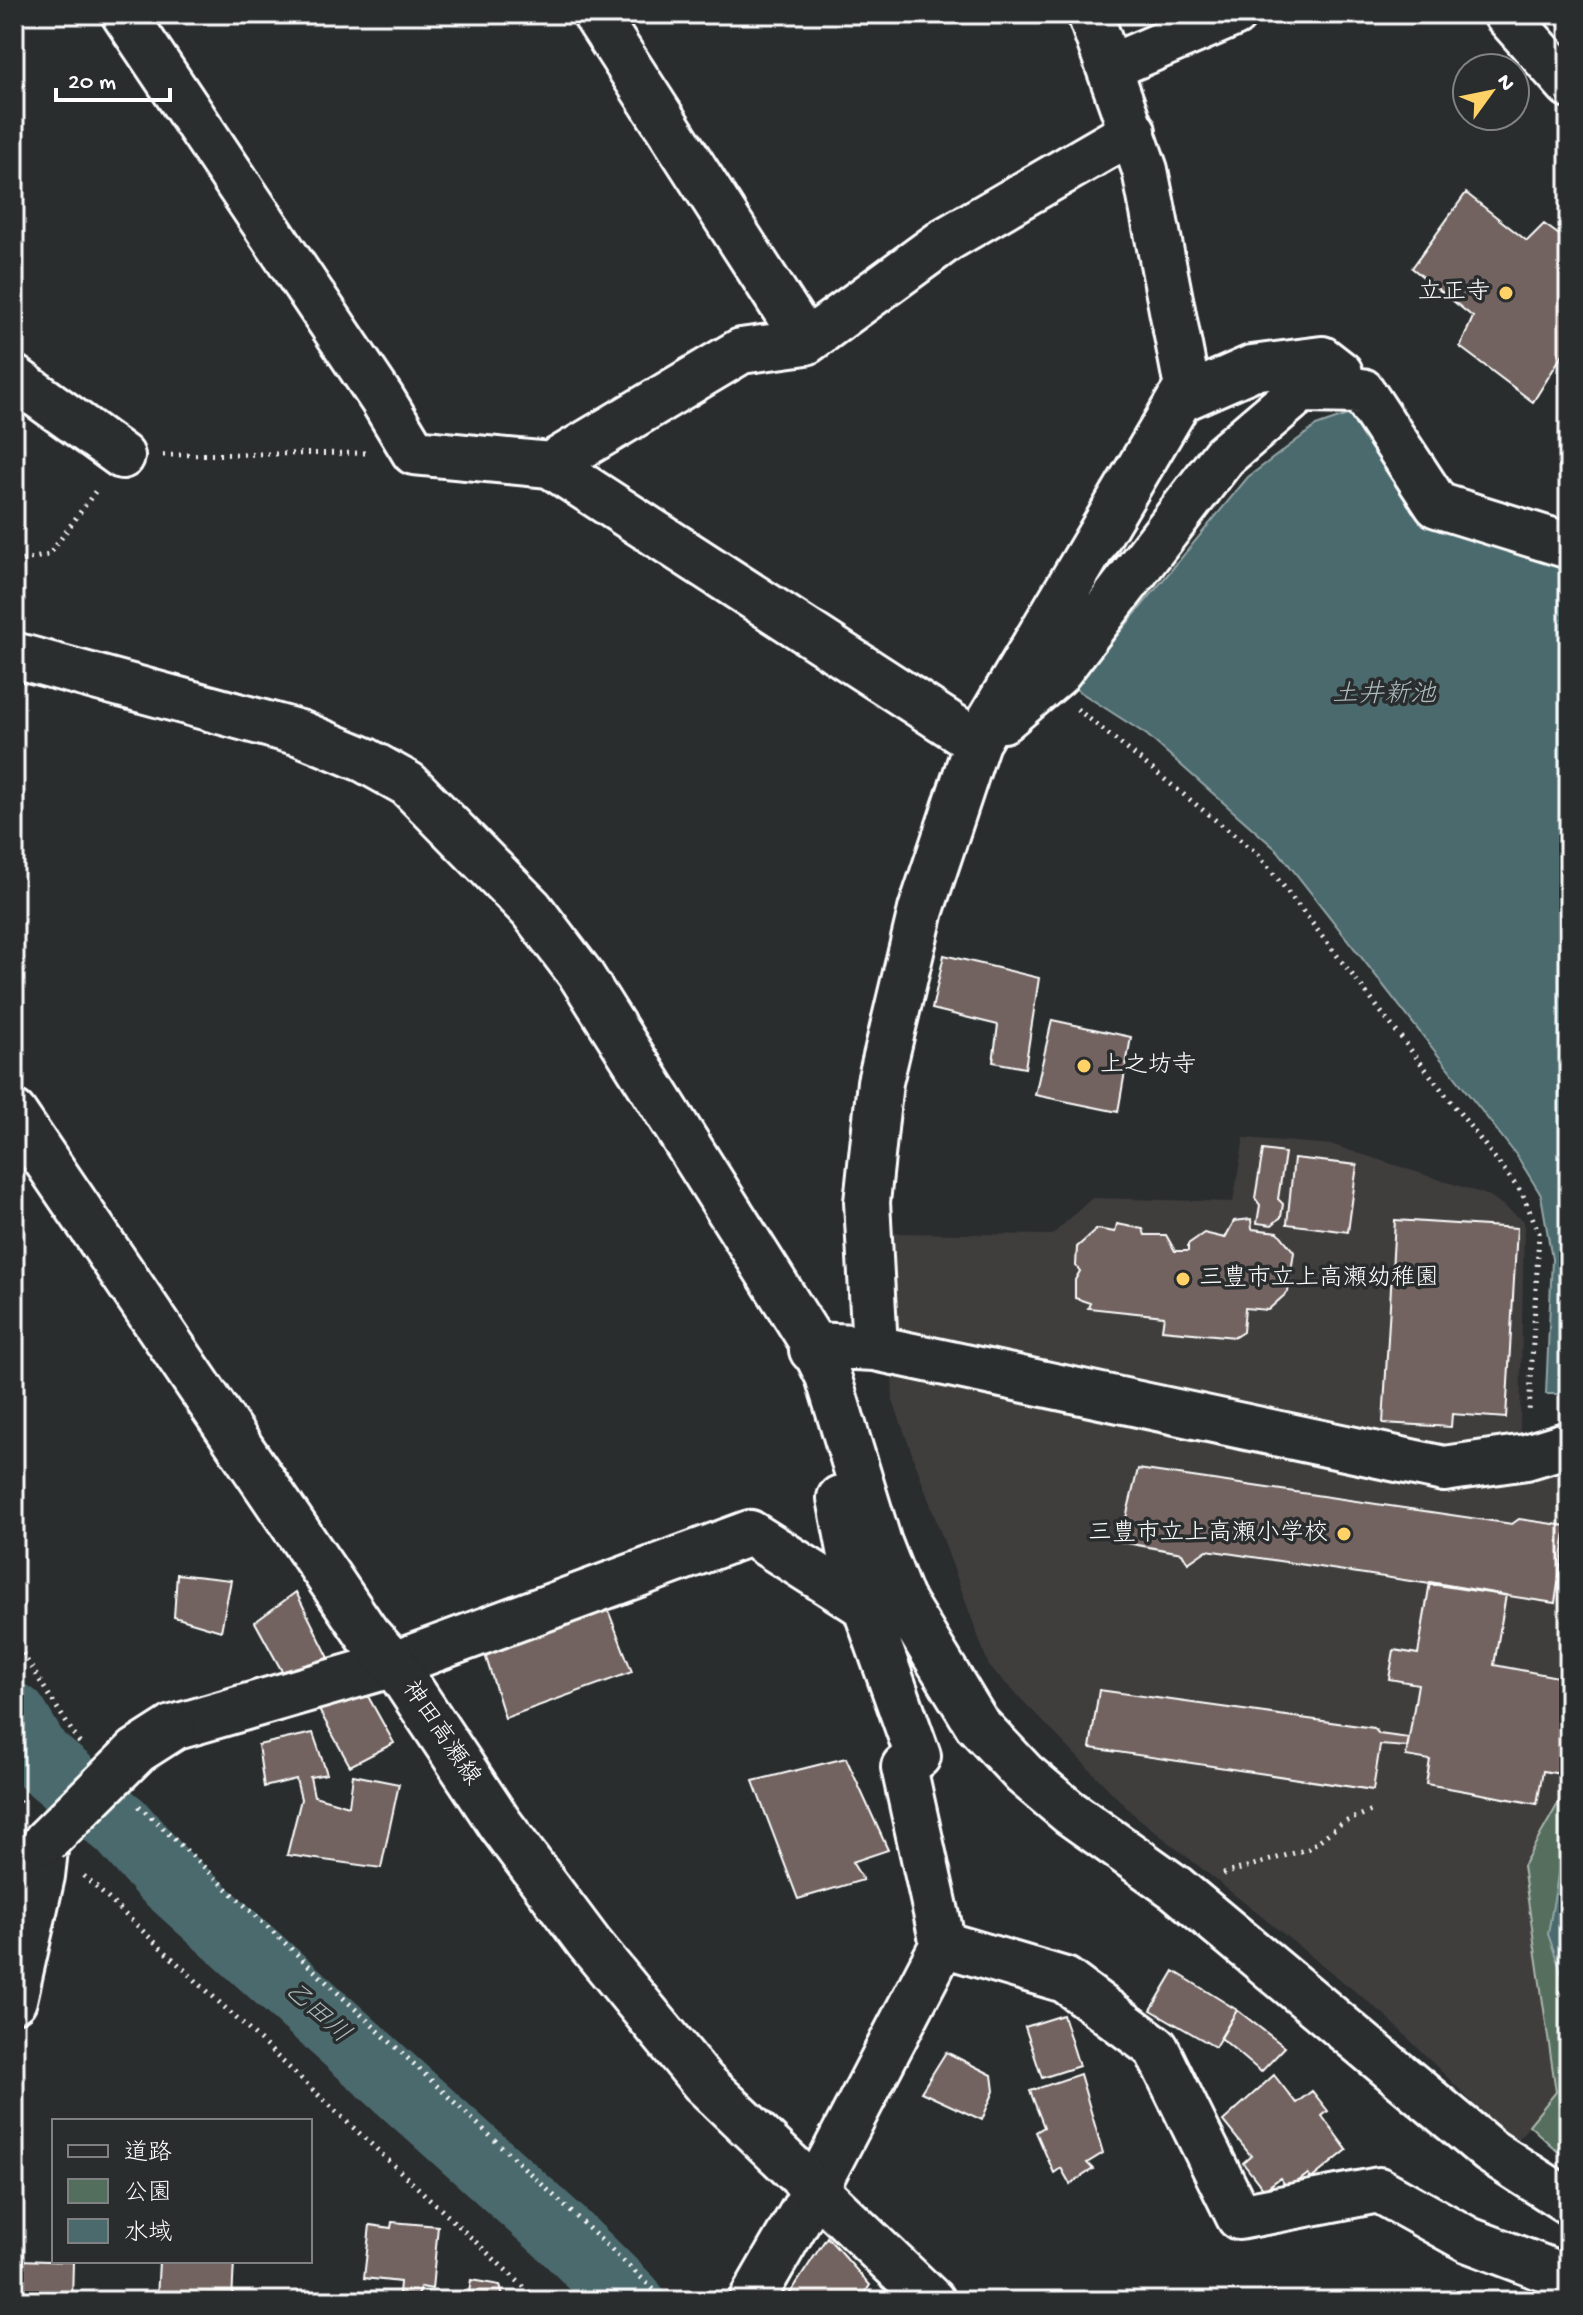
<svg xmlns="http://www.w3.org/2000/svg" width="1583" height="2315" font-family="'Gochi Hand','Klee One',sans-serif">
<style>
.built{fill:#403e3d}
.green{fill:#546e5d;stroke:#aab6ae;stroke-width:2}
.water{fill:#4b6a6e;stroke:#93a6a8;stroke-width:2}
.lines{fill:none;stroke-linecap:round;stroke-linejoin:round}
.river{stroke:#4b6a6e;stroke-width:68}
.building{fill:#726461;stroke:#fff;stroke-width:2}
.minor-casing{stroke:#fff;stroke-width:50}
.major-casing{stroke:#fff;stroke-width:50}
.path{stroke:#fff;stroke-width:5;stroke-dasharray:2 6;stroke-linecap:butt}
.minor{stroke:#2a2d2e;stroke-width:44}
.major{stroke:#2a2d2e;stroke-width:44}
.minor-bridge-casing{stroke:#fff;stroke-width:50;stroke-linecap:butt}
.minor-bridge{stroke:#2a2d2e;stroke-width:44}
.poi-dot{fill:#ffd166;stroke:#2a2d2e;stroke-width:3}
.labels{text-anchor:middle;dominant-baseline:central;stroke-width:7;stroke-linejoin:round;paint-order:stroke}
.poi-label{font-size:24px;fill:#fff;stroke:#2a2d2e;text-anchor:end}
.street-label{font-size:24px;fill:#fff;stroke:#2a2d2e}
.water-label{font-size:26px;font-style:italic;fill:#aebcbe;stroke:#2a2d2e}
</style>
<rect width="100%" height="100%" fill="#2a2d2e"/>
<filter id="ink" filterUnits="userSpaceOnUse"><feTurbulence type="fractalNoise" baseFrequency=".0125" numOctaves="2"/><feDisplacementMap in="SourceGraphic" scale="16" xChannelSelector="R" yChannelSelector="G"/><feConvolveMatrix kernelMatrix="1 2 1 2 8 2 1 2 1" color-interpolation-filters="sRGB"/></filter>
<g filter="url(#ink)">
<!-- built -->
<path class="built" d="M1244,1138L1333,1145L1490,1196L1524,1221L1519,1476L1559,1472L1569,1495V1784L1523,1866L1556,2093L1514,2144L1386,2016L1131,1812L989,1666L893,1401L888,1233L1052,1235L1092,1198L1233,1202Z"/>
<!-- green -->
<path class="green" d="M1569,1784V2162L1529,2125L1556,2092L1523,1866Z"/>
<!-- water -->
<path class="water" d="M1359,411L1430,516L1569,564V1394H1546L1552,1259L1541,1195L1517,1156L1278,851L1147,735L1074,688L1248,477L1316,426Z
M1569,1851V1995L1548,1934L1559,1869Z"/>
<g class="lines">
<!-- river -->
<path class="river" d="M14,1717L38,1757L121,1826L162,1873L562,2234L630,2301"/>
</g>
<!-- building -->
<path class="building" d="M1466,193L1527,241L1544,224L1569,242V344L1533,402L1460,347L1473,317L1412,268Z
M944,955L1039,978L1025,1068L993,1062L998,1025L932,1009Z
M1052,1020L1131,1037L1118,1112L1035,1095Z
M1263,1150L1285,1153L1278,1199L1283,1204L1281,1217L1272,1225L1257,1223L1260,1205L1255,1198Z
M1294,1158L1357,1165L1348,1232L1287,1224Z
M1251,1219L1252,1229L1278,1232L1294,1252L1288,1292L1268,1310L1245,1308L1243,1332L1235,1337L1162,1330L1164,1316L1088,1308L1090,1303L1075,1298V1280L1080,1271L1076,1266L1077,1247L1097,1229L1115,1232L1117,1224L1143,1229L1145,1235H1166L1175,1251H1188V1244L1204,1233L1225,1238L1234,1221Z
M1395,1220L1517,1228L1506,1418L1452,1414L1451,1427L1383,1423Z
M1138,1469L1512,1524L1519,1519L1567,1526L1555,1603L1207,1550L1188,1563L1182,1553L1120,1542Z
M177,1574L231,1580L221,1631L174,1617Z
M1430,1582L1506,1595L1494,1665L1569,1679V1728L1561,1774L1543,1771L1537,1804L1426,1784L1430,1760L1406,1756L1418,1684L1389,1679L1394,1650L1418,1654Z
M296,1592L329,1658L295,1695L255,1622Z
M606,1605L632,1672L505,1718L483,1648Z
M1099,1690L1374,1728L1379,1734L1409,1738L1407,1747L1380,1745L1373,1790L1090,1748Z
M365,1691L394,1743L350,1766L319,1710Z
M313,1733L327,1774L310,1777L314,1796L349,1806L353,1775L399,1784L381,1868L287,1855L301,1799L296,1779L264,1787L258,1745Z
M846,1758L888,1850L852,1862L863,1880L798,1899L753,1781Z
M1174,1971L1237,2010L1215,2047L1151,2010Z
M1237,2010L1285,2047L1261,2072L1221,2038Z
M1063,2015L1079,2066L1042,2078L1025,2027Z
M946,2052L992,2075L994,2091L982,2120L921,2092Z
M1080,2074L1103,2153L1087,2163L1093,2169L1070,2184L1061,2168L1054,2173L1036,2132L1044,2127L1030,2091Z
M1274,2075L1296,2103L1312,2091L1328,2111L1322,2116L1347,2150L1311,2179L1308,2174L1288,2189L1280,2178L1264,2190L1243,2163L1251,2156L1223,2121Z
M392,2222L438,2226L432,2289L421,2287L418,2296L399,2294L400,2282L364,2278L370,2225L391,2228Z
M827,2237L870,2285L860,2301H794L789,2295Z
M20,2260L73,2262L72,2301H18Z
M159,2261H234L232,2301L157,2299Z
M471,2280L500,2285L504,2301H459V2295L468,2298Z"/>
<g class="lines">
<!-- minor casing -->
<g class="minor-casing">
<path id="minor" d="M124,14L382,399L414,452L550,465L741,351L806,342L947,239L1133,131
M595,14L806,342
M1506,14L1569,85
M1110,67L1234,14
M14,378L122,456
M1179,400L1252,368L1322,359L1340,373
M550,465L977,742
M14,655L300,733L365,760L408,784L531,909L581,975L808,1336L828,1376L879,1543L901,1599L977,1724L1024,1774L1069,1812L1176,1888L1490,2151L1569,2202
M1003,720L1056,675L1224,456L1301,390L1362,391L1437,505L1569,546
M875,1348L1444,1469L1526,1457L1569,1444
M812,1350L813,1345L875,1348L867,1202L880,1082L921,910L977,742L1187,387L1145,170L1090,14
M851,1528L868,1608
M173,1728L394,1664L750,1533L868,1608
M943,1944L1065,1980L1156,2048L1239,2217L1379,2190L1469,2240L1569,2278
M14,2000L42,1876L46,1841
M751,2301L815,2190L943,1944L904,1767L918,1756L856,1581L840,1498"/>
</g>
<!-- major casing -->
<g class="major-casing">
<path id="major" d="M14,1113L367,1634L394,1664L500,1824L589,1943L703,2082L932,2301"/>
</g>
<!-- path -->
<path class="path" d="M163,455L369,453
M14,562L49,555L97,489
M1077,709L1259,855L1522,1193L1539,1233L1529,1414
M14,1640L82,1747
M14,1795L22,1806
M139,1806L666,2301
M1223,1874L1308,1849L1342,1823L1371,1811
M84,1876L539,2301"/>
<!-- minor -->
<use href="#minor" class="minor"/>
<!-- major -->
<use href="#major" class="major"/>
<!-- minor-bridge casing -->
<g class="minor-bridge-casing">
<path id="minor-bridge" d="M46,1841L137,1751L173,1728"/>
</g>
<!-- minor-bridge -->
<use href="#minor-bridge" class="minor-bridge"/>
</g>
</g>
<!-- markers -->
<g class="poi-dot">
<circle cx="1506" cy="293" r="8"/>
<circle cx="1084" cy="1066" r="8"/>
<circle cx="1183" cy="1279" r="8"/>
<circle cx="1344" cy="1534" r="8"/>
</g>
<g class="labels">
<!-- poi labels -->
<g class="poi-label">
<text x="1490" y="293">立正寺</text>
<text x="1100" y="1066" text-anchor="start">上之坊寺</text>
<text x="1199" y="1279" text-anchor="start">三豊市立上高瀬幼稚園</text>
<text x="1328" y="1534">三豊市立上高瀬小学校</text>
</g>
<!-- street labels -->
<g class="street-label">
<text transform="translate(440 1734) rotate(56)">神田高瀬線</text>
</g>
<!-- water labels -->
<g class="water-label">
<text x="1384" y="696">土井新池</text>
<text transform="translate(316 2014) rotate(42)">乙田川</text>
</g>
</g>
<!-- margin -->
<rect width="1583" height="2315" fill="none" stroke="#2a2d2e" stroke-width="48"/>
<rect x="24" y="24" width="1535" height="2267" fill="none" stroke="#fff" stroke-width="3" filter="url(#ink)"/>
<!-- legend -->
<rect x="52" y="2119" width="260" height="144" fill="#2a2d2e" stroke="#7f8182" stroke-width="2"/>
<rect x="68" y="2145" width="40" height="12" fill="#2a2d2e" stroke="#7f8182" stroke-width="2"/>
<text x="124" y="2159" font-size="24" fill="#ffffff">道路</text>
<rect x="68" y="2179" width="40" height="24" fill="#546e5d" stroke="#7f8182" stroke-width="2"/>
<text x="124" y="2199" font-size="24" fill="#ffffff">公園</text>
<rect x="68" y="2219" width="40" height="24" fill="#4b6a6e" stroke="#7f8182" stroke-width="2"/>
<text x="124" y="2239" font-size="24" fill="#ffffff">水域</text>
<!-- north arrow -->
<g transform="translate(1491 92) rotate(57)"><circle r="38" fill="#2a2d2e" stroke="#7f8182" stroke-width="2"/>
<path d="M0-6L14 30L0 20L-14 30Z" fill="#ffd166"/>
<text y="-12" font-size="22" font-weight="bold" text-anchor="middle" fill="#ffffff">N</text>
</g>
<!-- scale -->
<path d="M56 88v12h114v-12" fill="none" stroke="#ffffff" stroke-width="4"/>
<text x="68" y="88" font-size="24" fill="#ffffff" stroke="#2a2d2e" stroke-width="6" paint-order="stroke">20 m</text>
</svg>
